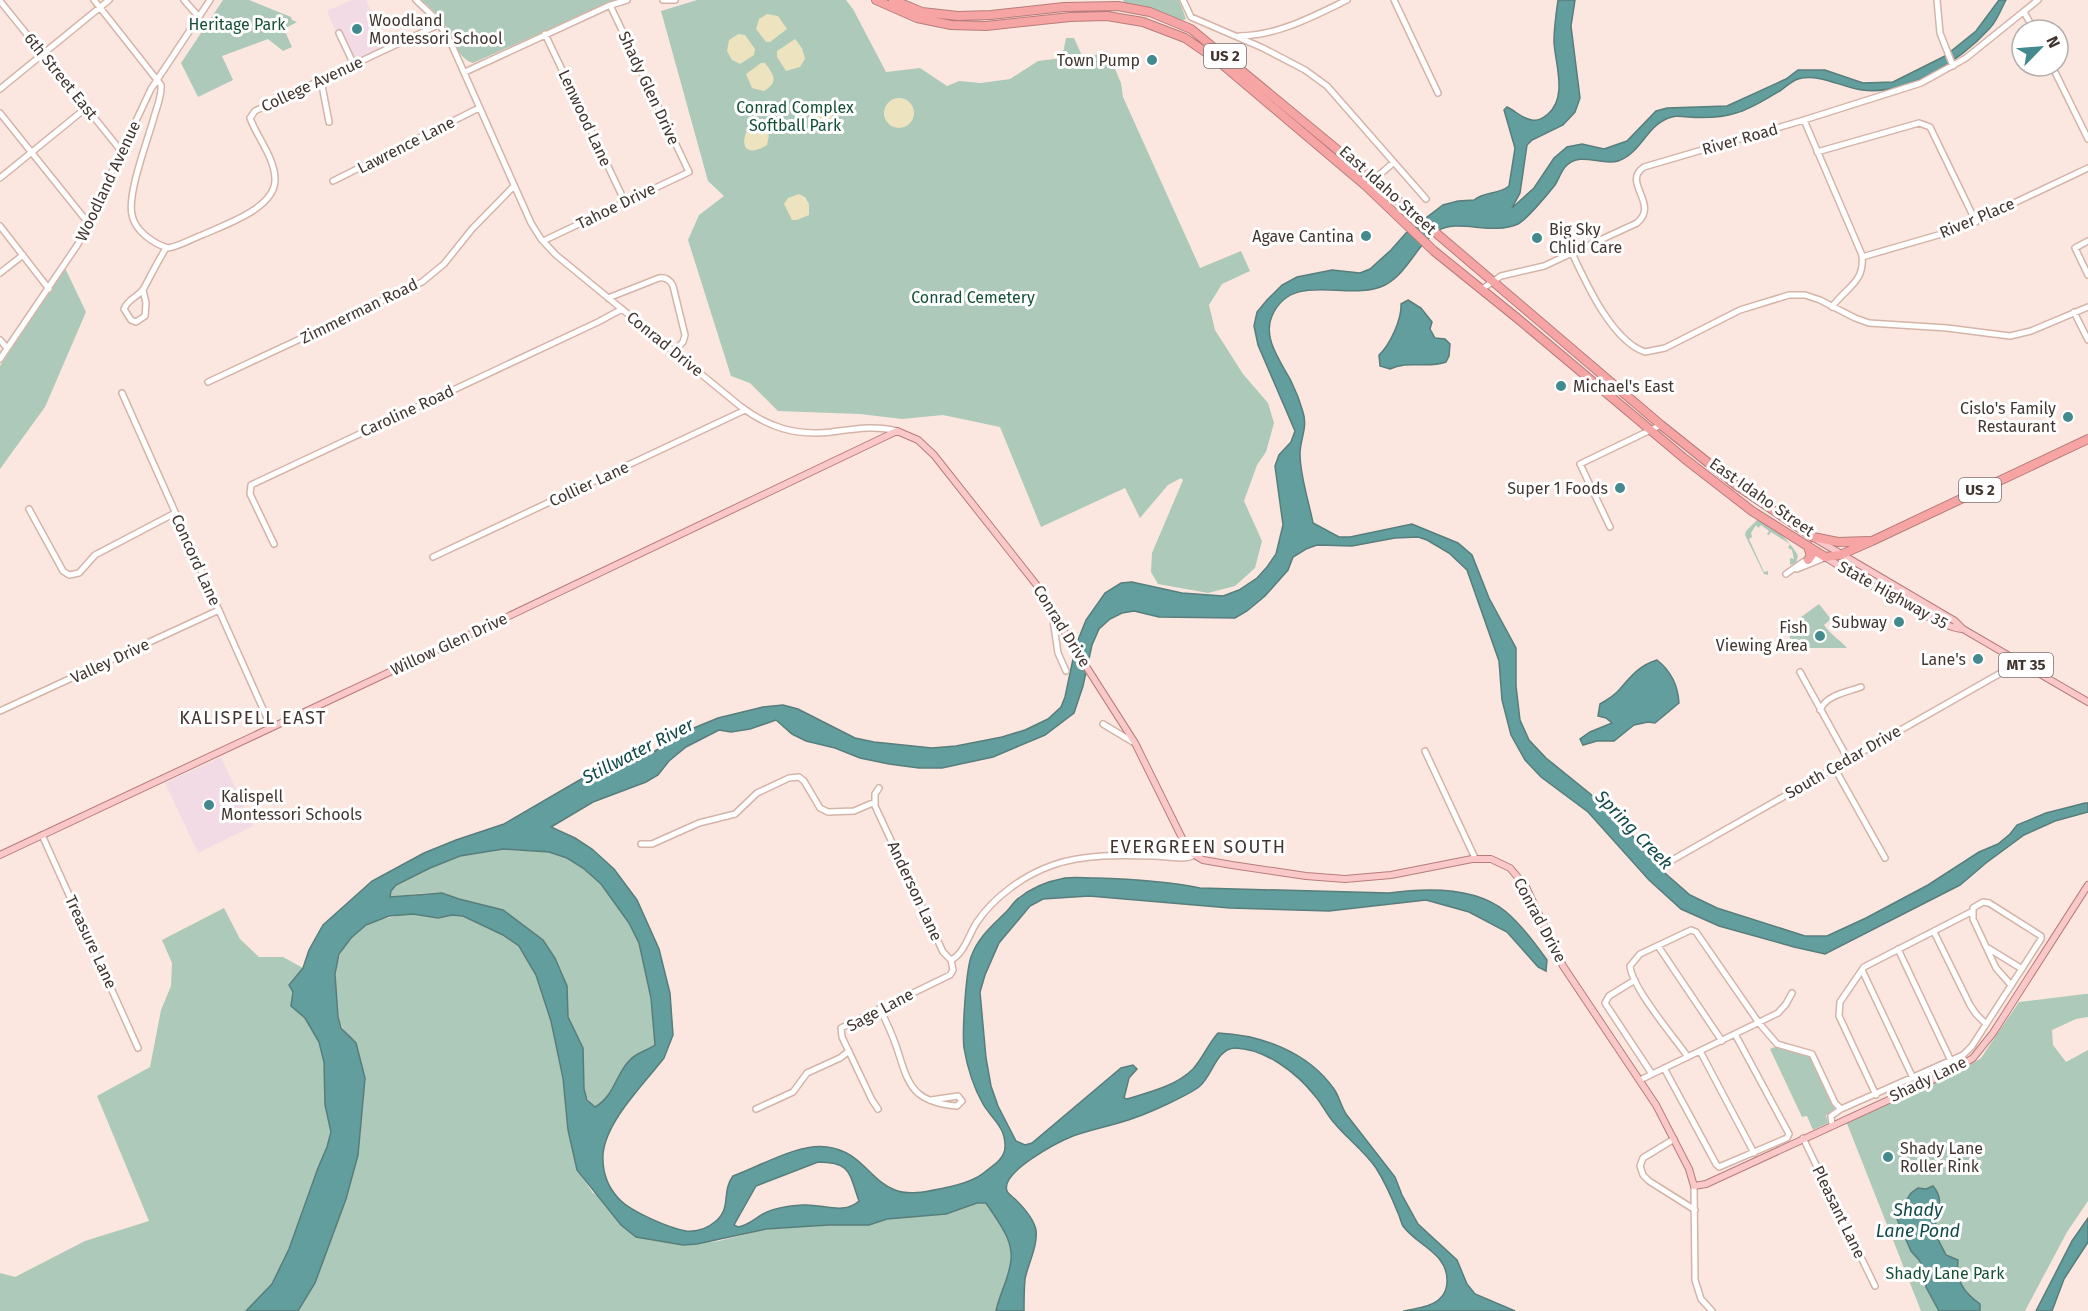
<svg xmlns="http://www.w3.org/2000/svg" width="2088" height="1311" font-family="'Fira Sans',sans-serif">
<style>
.education{fill:#f3dbe5}
.green{fill:#acc9b9}
.sand{fill:#ede3be}
.water{fill:#619e9d;stroke:#587e7c;stroke-width:1.5;fill-rule:evenodd}
.lines{fill:none;stroke-linecap:round;stroke-linejoin:round}
.minor-casing{stroke:#d5b4a8;stroke-width:8}
.major-casing{stroke:#b77d7b;stroke-width:8}
.highway-casing{stroke:#b77d7b;stroke-width:10}
.minor{stroke:#fff;stroke-width:5}
.major{stroke:#fac8c8;stroke-width:6}
.highway{stroke:#f6a4a4;stroke-width:8}
.poi-dot{fill:#428a8d;stroke:#fff;stroke-width:2}
.labels{text-anchor:middle;dominant-baseline:central;stroke-width:6;stroke-linejoin:round;paint-order:stroke}
.shield{fill:#fff;stroke:#7b726e;stroke-width:1.5}
.shield-label{font-size:15px;font-weight:bold;fill:#423530}
.poi-label{font-size:16px;fill:#423530;stroke:#fff;text-anchor:end}
.park-label{font-size:16px;fill:#145037;stroke:#fff}
.street-label{font-size:16px;fill:#423530;stroke:#fff}
.neighbourhood-label{font-size:18px;letter-spacing:1.5px;fill:#423530;stroke:#fff}
.water-label{font-size:18px;font-style:italic;fill:#124a4a;stroke:#fff}
</style>
<rect width="100%" height="100%" fill="#fce7e0"/>
<!-- education -->
<path class="education" d="M352,0H366L387,46L350,63L327,11Z
M221,757L253,826L198,853L165,783Z"/>
<!-- green -->
<path class="green" d="M223,0H249L291,17L292,20L297,22L284,29L292,47L283,51L268,39L222,56L233,80L198,97L181,63Z
M421,0H615L473,63C455,57 452,34 442,21C436,13 429,6 421,0Z
M697,0H846L853,9L886,72L920,68L947,86L959,81L981,83L1010,79L1038,61L1062,58L1066,38H1074L1084,60L1105,51L1108,52L1121,83L1123,97L1200,268L1241,251L1250,271L1222,284L1209,305L1215,330L1243,374L1268,403L1274,423L1266,452L1257,465L1244,501L1262,541L1255,568L1235,586L1208,593L1158,584L1151,572L1152,553L1183,480L1181,478L1168,485L1140,518L1125,488L1041,527L1000,427L943,415L902,419L860,414L778,411L750,383L731,376L688,240L699,215L724,196L708,181L661,11Z
M1123,0H1179L1186,19L1181,21L1148,8L1125,4Z
M65,268L86,312L45,407L0,469V366Z
M1757,520C1773,525 1790,541 1798,556L1796,563L1790,565V558L1794,559L1792,550L1788,548L1790,544L1771,532L1769,535L1767,534L1769,531L1761,525L1758,528L1756,525L1751,533L1752,537L1749,539L1764,572L1768,571V575L1764,574L1745,535L1746,531Z
M1819,604L1831,619L1824,625C1831,635 1839,639 1847,648H1794L1786,628Z
M503,849L549,852L567,858L583,868L601,884L629,923L639,943L651,998L655,1045L621,1071L604,1102L595,1107C577,1091 585,1071 583,1051C582,1039 570,1029 568,1017C565,1007 569,995 566,985C553,935 509,911 462,900C455,898 447,893 440,893C423,892 406,896 389,897L391,891L396,885L430,868L460,856Z
M224,908L240,939L259,957H283L303,968L289,985L293,992L291,1006L305,1018L319,1042L324,1062L325,1105L331,1131L327,1147L318,1168L289,1249L272,1284L246,1311H0V1273L15,1277L85,1241L149,1221L97,1096L150,1067L161,1010L171,986L172,963L162,940Z
M413,914L438,918L452,915L463,916L503,935L519,946L536,975L551,1021L563,1078L568,1131L577,1170L593,1193L683,1245L719,1241L766,1229L828,1225H869L887,1219L946,1214L977,1203H986C999,1223 1016,1242 1010,1266C1007,1282 999,1296 996,1311H298L315,1283L346,1199L356,1043C337,1024 338,1021 336,994C332,938 360,919 413,914Z
M2085,994H2088V1017L2076,1019L2052,1030L2053,1045L2066,1062L2088,1050V1201L2067,1232L2025,1311H1921L1846,1121L1962,1070L1981,1058L2019,1002Z
M1775,1047L1808,1053L1812,1058L1835,1108L1833,1112L1826,1115L1828,1123L1813,1130L1807,1116L1802,1117L1770,1049Z"/>
<!-- sand -->
<path class="sand" d="M767,14L778,16L787,29L770,42H766L756,29L759,19Z
M738,34L745,35L755,49L754,55L740,64L732,60L727,51L729,40Z
M795,39L802,48L805,59L800,67L786,71L777,57V51Z
M761,63H765C774,75 779,82 764,91L752,88L746,74Z
M884 113a15 15 0 1 1 30 0a15 15 0 1 1-30 0Z
M823,105L829,106L833,114L828,129L824,131C815,128 810,121 810,111Z
M747,130H765L769,136L767,145C749,156 739,150 747,130Z
M799,194L805,197L809,204V215L797,220H792L784,204L788,198Z"/>
<!-- water -->
<path class="water" d="M1558,0H1575L1571,26L1580,98L1575,112L1563,125L1532,140L1527,145L1520,193L1512,208L1534,188L1554,158L1567,147L1582,144L1604,149L1627,141L1656,111L1667,108L1727,106L1786,79L1798,70H1825L1863,83L1893,82L1945,56L1976,31L1999,0H2006C2001,9 1997,21 1990,28C1961,60 1907,96 1862,90C1841,87 1819,73 1798,79C1792,81 1785,87 1780,91C1767,98 1751,109 1736,113C1721,118 1703,118 1688,117C1682,117 1676,115 1672,117C1647,123 1642,153 1618,161C1601,166 1580,151 1566,166C1561,171 1559,179 1555,185C1548,194 1526,220 1518,224C1492,236 1457,218 1438,231C1417,243 1409,272 1385,285C1349,303 1292,269 1272,316C1262,338 1281,362 1291,381C1296,391 1300,401 1303,412C1308,428 1300,439 1300,454C1300,476 1309,502 1313,523L1339,537H1350L1412,524L1458,543L1472,555L1489,598L1516,648V686L1520,720L1529,740L1546,758L1609,809L1666,874L1690,895L1717,908L1805,936H1827L1866,918L1928,885L1979,852L1998,844L2010,834L2017,825L2046,813L2085,803H2088V812L2055,821L2024,835L1986,863L1960,885L1825,954L1794,947L1719,926L1681,909L1649,880L1588,812L1541,777L1525,760L1511,735L1502,700L1499,661L1467,570L1449,553L1427,540L1418,537L1395,538L1352,546L1317,545L1306,549L1293,557L1288,570L1265,596L1247,611L1235,618L1159,617L1134,611L1122,613L1110,619L1099,629L1092,645L1083,686L1074,713L1045,735L993,757L942,768H919L889,764L860,758L835,748L806,741L792,734L776,720L750,729L731,732L719,730L686,747L669,761L658,775L646,782L593,802L551,827L575,838L592,849L614,869L637,900L659,949L670,993L673,1035L664,1058C644,1084 606,1121 603,1154C602,1172 607,1187 620,1200C632,1212 669,1228 686,1231C697,1232 708,1228 716,1221C732,1207 721,1192 733,1176C761,1166 798,1143 827,1147C861,1151 869,1180 895,1190C910,1196 929,1191 944,1188C959,1185 975,1181 986,1171C994,1165 1005,1158 1005,1147C1006,1127 991,1118 983,1104C974,1088 967,1066 964,1048C962,1031 966,972 971,957C978,937 992,926 1007,911C1011,907 1014,901 1019,898C1031,888 1049,881 1065,878C1075,877 1086,878 1096,878C1132,879 1166,881 1200,888L1389,893C1425,888 1474,886 1505,911C1521,924 1535,943 1547,960L1546,971L1538,967L1507,932L1469,912L1426,900L1329,911L1230,908L1089,896L1043,899L1030,906L999,943L985,975L980,992L986,1058L991,1086L998,1106L1016,1141L1025,1145L1032,1143L1121,1068L1133,1065L1137,1069L1129,1078L1124,1098L1127,1099C1150,1092 1176,1086 1193,1069C1203,1058 1208,1044 1218,1033C1262,1035 1308,1052 1334,1089C1339,1096 1341,1106 1346,1114L1395,1177L1402,1195L1418,1224L1457,1260L1467,1284L1475,1294L1515,1311H1403C1422,1308 1447,1305 1447,1281C1448,1253 1416,1245 1403,1226C1401,1223 1400,1217 1398,1213C1392,1198 1385,1182 1376,1168C1365,1152 1349,1140 1336,1125C1327,1116 1323,1105 1315,1096C1297,1073 1266,1049 1235,1048C1217,1048 1212,1076 1200,1086C1189,1095 1149,1113 1134,1118C1115,1125 1093,1129 1073,1136C1058,1142 1000,1172 1007,1191C1008,1194 1013,1197 1016,1200C1023,1207 1034,1220 1036,1230C1038,1246 1028,1264 1025,1279C1024,1290 1024,1300 1024,1311H996C999,1296 1007,1282 1010,1266C1016,1242 999,1223 986,1203H977L946,1214L887,1219L869,1225H828L766,1229L697,1244L683,1245L636,1237L621,1225L577,1170L568,1130L563,1078L551,1021L536,975L519,946L503,935L463,916L452,915L438,918L413,914L389,916L366,925L351,938L339,954L335,974L338,1017L341,1028L356,1043L365,1078L358,1155L346,1199L315,1283L298,1311H246L272,1284L289,1249L318,1168L327,1147L331,1132L325,1105L324,1062L319,1042L305,1018L291,1006L293,992L289,985L303,968L309,950L323,925L372,881L424,853L456,840L504,824L583,778L655,751L689,730L718,718L763,707L783,705L798,709L855,738L874,742L932,748L956,746L1002,737L1025,730L1048,719L1061,707L1065,697L1076,645L1086,620L1105,593L1121,583L1132,582L1182,593L1223,596L1239,590L1257,578L1267,567L1276,554L1283,525L1275,466L1279,455L1291,442L1295,431L1258,345L1254,326L1257,312L1267,300L1282,285L1297,277L1332,270L1360,273L1370,269L1391,250L1406,233L1443,205L1458,201L1474,200C1485,191 1498,195 1509,186L1515,148L1504,110L1507,107C1516,111 1522,119 1532,120C1539,121 1543,118 1548,114C1568,97 1555,63 1554,42C1554,28 1556,14 1558,0ZM503,849L549,852L567,858L583,868L601,884L629,923L639,943L651,998L655,1045C645,1052 636,1052 628,1062C615,1077 613,1097 595,1107L587,1100L584,1089L583,1048L568,1017L567,986L555,958L543,940L503,910L459,899L442,893L390,897L391,891L396,885L430,868L460,856ZM818,1162C851,1162 849,1173 859,1201C844,1215 823,1204 804,1205C791,1206 775,1207 763,1214C754,1219 749,1225 738,1227L734,1225L756,1186Z
M1408,300L1421,308L1432,322L1430,329L1435,338L1445,339L1450,344L1449,356L1446,362C1427,369 1408,360 1390,369L1380,366L1379,355C1390,345 1402,319 1401,304Z
M1657,660C1671,671 1678,685 1679,703L1655,723L1648,722L1634,725L1614,741H1597L1583,745L1580,739L1590,732L1612,723L1606,718L1598,716L1600,704C1607,700 1615,695 1620,689C1631,676 1640,665 1657,660Z
M1933,1186C1948,1204 1932,1215 1936,1232C1937,1240 1943,1248 1946,1255L1958,1260C1956,1281 1963,1292 1980,1304V1311H1939L1926,1287V1273L1919,1260L1911,1251L1897,1219L1899,1212L1911,1193L1918,1188L1926,1189Z
M2088,1218V1242L2064,1279L2052,1311H2036L2072,1241Z"/>
<g class="lines">
<!-- minor casing -->
<g class="minor-casing">
<path id="minor" d="M94,0L161,85C162,95 157,107 154,117C148,140 127,193 132,215C135,231 154,244 168,248C180,246 191,239 202,235C224,225 277,208 275,178C274,157 257,137 250,118L255,111L440,24
M184,0L199,17
M416,0L435,18L450,41L531,223L541,239L556,255L740,406C769,428 796,436 832,432C854,429 875,425 897,431
M663,0H675
M1183,0L1191,17L1263,48L1305,70L1327,86L1426,199
M1394,0L1438,93
M1937,0L1940,33L1953,66
M0,1L122,152
M2024,12L2034,30
M339,33L354,65
M545,34L625,202
M1239,36C1277,36 1314,16 1347,0
M2052,66L2088,139
M465,72L608,6L627,0
M321,80L329,122
M0,89L109,0
M0,113L89,224
M1804,120L1862,255C1865,283 1846,287 1832,307
M1817,152L1919,123L1930,127L1976,222
M0,178L86,108
M333,181L479,108
M1370,183L1393,163
M0,226L49,289
M543,241L689,172L610,5
M2088,241L2075,248L2088,275
M1572,253C1586,283 1612,341 1645,352L1665,348L1740,310L1789,295H1805L1820,300L1855,318L1869,323L1947,328L2010,336L2031,331L2088,307
M1862,257L1959,229L2088,168
M0,273L23,255
M1482,289L1501,276L1544,266L1637,223C1660,204 1621,182 1644,167L1804,120L1921,83L1966,58L2038,0
M143,290L146,303L145,316L136,322L131,320L124,309C128,298 139,297 144,288C151,275 158,261 166,248
M608,298L659,278C666,277 670,280 673,286L685,335L683,342L674,351
M2074,312L2088,340
M0,340L7,348
M0,359L78,244L151,89L210,0
M208,382L422,282L444,264L472,229L514,186
M122,393L271,727
M29,509L63,571L69,575L79,573L95,555L175,513
M1610,527L1580,464L1661,425
M274,544L250,494L251,485L598,322L622,309
M433,557L745,410
M1797,569L1824,558
M1786,574L1803,562L1823,557
M1052,613L1058,653L1066,671
M1800,672L1848,759
M1820,710C1826,695 1847,692 1861,687
M0,711L219,610
M1103,724L1133,742
M1425,751L1475,858
M1834,767L1885,858
M879,788L875,794V806L943,952L951,960C964,954 969,934 977,922C994,897 1024,875 1053,865C1084,854 1121,855 1154,856C1165,856 1184,861 1194,855
M42,835L138,1048
M641,844H652L699,823L735,814L757,793L789,778L799,777L804,781L820,808L828,812L854,811L875,802
M1667,863L1999,674L2016,659
M1934,932L1970,1005L1976,1014L1986,1024
M1658,946L1722,1041
M1988,948L2022,969
M1898,949L1951,1061
M1862,970L1913,1078
M1635,980L1609,996L1605,1003L1652,1074
M880,1008C885,1020 891,1031 895,1043C901,1058 905,1082 918,1093C928,1102 945,1105 957,1106L962,1101L958,1096L931,1100
M1700,1051L1754,1153
M1688,1057C1674,1037 1632,988 1630,966L1640,954L1691,930L1696,932L1759,1023L1777,1044L1812,1054L1835,1103L1841,1109L1963,1055L1972,1046L2041,939V936L1989,903L1983,902L1973,908V919L1996,968L2011,985
M1664,1068L1716,1164L1719,1167L1787,1138L1789,1134L1735,1034
M1640,1080L1778,1013L1786,1004L1792,993
M1876,1095L1839,1016L1840,1002L1864,967L1971,912
M756,1109L793,1092L807,1073L840,1058L849,1051
M878,1109L872,1100L842,1037L841,1028L950,975L953,970L951,960
M1832,1125L1831,1116L1841,1109
M1803,1138L1875,1286
M1674,1139L1643,1158L1640,1166L1643,1175L1649,1181L1695,1210
M1694,1186L1695,1280L1701,1299L1712,1311"/>
</g>
<!-- major casing -->
<g class="major-casing">
<path id="major" d="M1814,538L1955,621L1963,629L2088,702
M1825,557C1849,572 1940,630 1963,629
M0,855L509,616L897,431L918,440L934,455L1039,588L1068,638L1135,743L1184,842L1193,854L1203,860L1232,865L1306,876L1345,879L1391,875L1472,859H1491L1510,868L1526,887L1563,966L1656,1105L1689,1169L1694,1186L1706,1184L1954,1070L1973,1058L1993,1033L2088,885"/>
</g>
<!-- highway casing -->
<g class="highway-casing">
<path id="highway" d="M876,0L917,18L951,25L986,26L1070,17L1107,16L1143,22L1185,38L1217,60L1366,186L1434,251L1517,318L1685,459L1752,511L1825,557L1840,555L1872,541L2088,439
M893,0L922,12L958,16L991,15L1064,7L1118,6L1150,12L1191,29L1374,180L1661,425L1736,485L1813,537L1838,542L1868,541
M1808,560L1811,556L1808,546"/>
</g>
<!-- minor -->
<use href="#minor" class="minor"/>
<!-- major -->
<use href="#major" class="major"/>
<!-- highway -->
<use href="#highway" class="highway"/>
</g>
<!-- markers -->
<g class="poi-dot">
<circle cx="357" cy="29" r="6"/>
<circle cx="1152" cy="60" r="6"/>
<circle cx="1366" cy="236" r="6"/>
<circle cx="1537" cy="238" r="6"/>
<circle cx="1561" cy="386" r="6"/>
<circle cx="2068" cy="417" r="6"/>
<circle cx="1620" cy="488" r="6"/>
<circle cx="1899" cy="622" r="6"/>
<circle cx="1820" cy="636" r="6"/>
<circle cx="1978" cy="659" r="6"/>
<circle cx="209" cy="805" r="6"/>
<circle cx="1888" cy="1157" r="6"/>
</g>
<g class="labels">
<!-- shield labels -->
<g class="shield">
<rect x="1204" y="44" width="42" height="24" rx="4.5"/>
<rect x="1959" y="478" width="42" height="24" rx="4.5"/>
<rect x="1999" y="653" width="54" height="24" rx="4.5"/>
</g>
<g class="shield-label">
<text x="1225" y="56">US 2</text>
<text x="1980" y="490">US 2</text>
<text x="2026" y="665">MT 35</text>
</g>
<!-- poi labels -->
<g class="poi-label">
<text x="369" y="20" text-anchor="start">Woodland<tspan x="369" dy="18">Montessori School</tspan></text>
<text x="1140" y="60">Town Pump</text>
<text x="1549" y="229" text-anchor="start">Big Sky<tspan x="1549" dy="18">Chlid Care</tspan></text>
<text x="1354" y="236">Agave Cantina</text>
<text x="1573" y="386" text-anchor="start">Michael's East</text>
<text x="2056" y="408">Cislo's Family<tspan x="2056" dy="18">Restaurant</tspan></text>
<text x="1608" y="488">Super 1 Foods</text>
<text x="1887" y="622">Subway</text>
<text x="1808" y="627">Fish<tspan x="1808" dy="18">Viewing Area</tspan></text>
<text x="1966" y="659">Lane's</text>
<text x="221" y="796" text-anchor="start">Kalispell<tspan x="221" dy="18">Montessori Schools</tspan></text>
<text x="1900" y="1148" text-anchor="start">Shady Lane<tspan x="1900" dy="18">Roller Rink</tspan></text>
</g>
<!-- park labels -->
<g class="park-label">
<text x="237" y="24">Heritage Park</text>
<text x="795" y="107">Conrad Complex<tspan x="795" dy="18">Softball Park</tspan></text>
<text x="973" y="297">Conrad Cemetery</text>
<text x="1945" y="1273">Shady Lane Park</text>
</g>
<!-- street labels -->
<g class="street-label">
<text transform="translate(61 76) rotate(51)">6th Street East</text>
<text transform="translate(312 84) rotate(-25)">College Avenue</text>
<text transform="translate(649 88) rotate(65)">Shady Glen Drive</text>
<text transform="translate(585 118) rotate(65)">Lenwood Lane</text>
<text transform="translate(1740 139) rotate(-16)">River Road</text>
<text transform="translate(406 145) rotate(-27)">Lawrence Lane</text>
<text transform="translate(108 181) rotate(-65)">Woodland Avenue</text>
<text transform="translate(1388 190) rotate(42)">East Idaho Street</text>
<text transform="translate(616 206) rotate(-26)">Tahoe Drive</text>
<text transform="translate(1977 218) rotate(-23)">River Place</text>
<text transform="translate(359 311) rotate(-26)">Zimmerman Road</text>
<text transform="translate(665 344) rotate(39)">Conrad Drive</text>
<text transform="translate(407 411) rotate(-25)">Caroline Road</text>
<text transform="translate(589 484) rotate(-25)">Collier Lane</text>
<text transform="translate(1762 497) rotate(35)">East Idaho Street</text>
<text transform="translate(196 560) rotate(66)">Concord Lane</text>
<text transform="translate(1893 595) rotate(29)">State Highway 35</text>
<text transform="translate(1062 626) rotate(58)">Conrad Drive</text>
<text transform="translate(449 644) rotate(-25)">Willow Glen Drive</text>
<text transform="translate(110 661) rotate(-25)">Valley Drive</text>
<text transform="translate(1843 762) rotate(-30)">South Cedar Drive</text>
<text transform="translate(915 891) rotate(65)">Anderson Lane</text>
<text transform="translate(1540 920) rotate(62)">Conrad Drive</text>
<text transform="translate(91 942) rotate(65)">Treasure Lane</text>
<text transform="translate(880 1010) rotate(-28)">Sage Lane</text>
<text transform="translate(1928 1079) rotate(-26)">Shady Lane</text>
<text transform="translate(1839 1212) rotate(64)">Pleasant Lane</text>
</g>
<!-- neighbourhood labels -->
<g class="neighbourhood-label">
<text x="253" y="718">KALISPELL EAST</text>
<text x="1198" y="847">EVERGREEN SOUTH</text>
</g>
<!-- water labels -->
<g class="water-label">
<text transform="translate(638 751) rotate(-27)">Stillwater River</text>
<text transform="translate(1634 830) rotate(46)">Spring Creek</text>
<text x="1918" y="1210">Shady<tspan x="1918" dy="21">Lane Pond</tspan></text>
</g>
</g>
<!-- north arrow -->
<g transform="translate(2040 48) rotate(65)"><circle r="28" fill="#ffffff" stroke="#b3aeac" stroke-width="1.5"/>
<path d="M0-4.5L10 22L0 15L-10 22Z" fill="#428a8d"/>
<text y="-9" font-size="16" font-weight="bold" text-anchor="middle" fill="#423530">N</text>
</g>
</svg>
